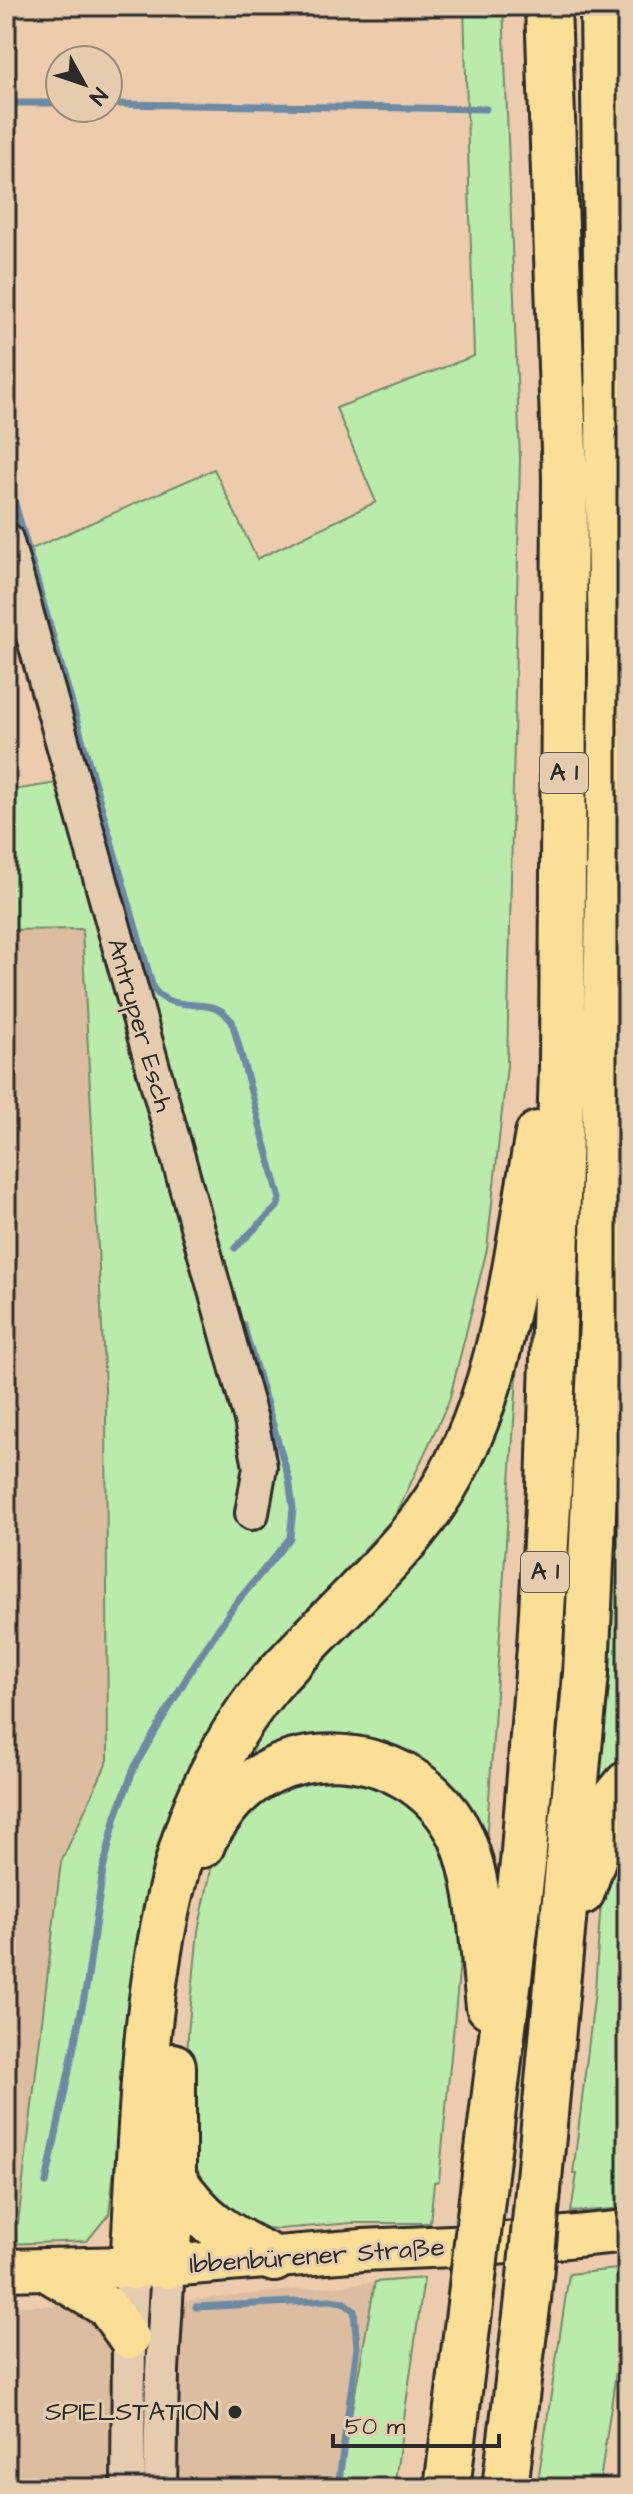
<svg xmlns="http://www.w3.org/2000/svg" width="633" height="2494" font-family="'Architects Daughter',sans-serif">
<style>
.built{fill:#ddbda0}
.green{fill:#bbebaa;stroke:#738b6a;stroke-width:2}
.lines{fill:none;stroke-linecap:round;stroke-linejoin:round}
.stream{stroke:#6c8aa4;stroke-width:7}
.minor-casing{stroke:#2b2b2b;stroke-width:38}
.major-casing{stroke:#2b2b2b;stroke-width:46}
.highway-casing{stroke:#2b2b2b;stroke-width:50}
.minor{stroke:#e6ccae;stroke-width:32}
.major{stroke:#fbdf96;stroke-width:40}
.highway{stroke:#fbdf96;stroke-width:44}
.highway-bridge-casing{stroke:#2b2b2b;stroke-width:50;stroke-linecap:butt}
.highway-bridge{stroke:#fbdf96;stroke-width:44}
.poi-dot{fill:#2b2b2b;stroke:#e6ccae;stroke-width:3}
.labels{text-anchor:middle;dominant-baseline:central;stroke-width:6;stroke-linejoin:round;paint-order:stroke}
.shield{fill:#e6ccae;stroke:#635b52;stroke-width:2}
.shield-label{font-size:24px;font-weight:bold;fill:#2b2b2b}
.street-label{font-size:26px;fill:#2b2b2b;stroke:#e6ccae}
.poi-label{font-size:26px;fill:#2b2b2b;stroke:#e6ccae;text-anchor:end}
</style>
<rect width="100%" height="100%" fill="#ecccac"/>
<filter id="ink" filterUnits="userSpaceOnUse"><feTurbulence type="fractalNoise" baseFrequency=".0125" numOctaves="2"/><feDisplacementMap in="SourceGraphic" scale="16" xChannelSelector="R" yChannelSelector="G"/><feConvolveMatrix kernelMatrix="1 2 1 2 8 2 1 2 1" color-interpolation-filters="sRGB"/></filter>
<g filter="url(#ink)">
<!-- built -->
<path class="built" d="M82,928L106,1408L108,1760L61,1862L18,2223H6V931Z
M375,2282L337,2488H6V2306L142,2305Z"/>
<!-- green -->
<path class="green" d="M464,6H503L520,459L507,1065L487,1249L449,1401L396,1515L235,1689L188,1778L142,1915L109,2214L87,2241L6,2244V2223H18L61,1862L108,1760L106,1408L82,929L6,930V791L64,782L20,554L214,469L257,559L376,502L336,408L474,356Z
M521,1316L484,1874L394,1762L208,1801L225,1763L394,1570Z
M620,1445L627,1453V1763L598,1806Z
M341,1773L412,1803L440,1838L456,1884L461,1951L439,2181L434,2182L430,2223H352L279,2229L253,2227L210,2206L189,2160L187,2088L188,2033L198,1931L212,1865L221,1844L263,1793Z
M627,1811V2208L571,2212L577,2174H573L595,1991L602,1885Z
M627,2268V2297L599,2488H537L569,2274Z
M424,2278L394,2488H338L375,2282Z"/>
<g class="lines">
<!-- stream -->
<path class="stream" d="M6,103H60
M108,104L486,109
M6,472L153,988C169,1012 200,999 222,1011C226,1014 228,1018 232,1021L280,1199L277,1207L235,1248
M46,2183L87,1983L103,1870L116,1816L135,1766L193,1667L233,1607L290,1538L293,1508L289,1479L243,1324
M196,2307L330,2300L343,2302L354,2311L357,2347L338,2488"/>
<!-- minor casing -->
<g class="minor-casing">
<path id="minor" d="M6,539L251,1420L260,1467L252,1513
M128,2488L129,2338L133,2267
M160,2488L162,2370L168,2266"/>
</g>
<!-- major casing -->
<g class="major-casing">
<path id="major" d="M44,2269L107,2307L129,2338
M6,2270L168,2266L363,2250L495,2244L627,2231"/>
</g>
<!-- highway casing -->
<g class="highway-casing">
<path id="highway" d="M202,1845C205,1835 212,1827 217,1819C272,1732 405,1739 456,1827C481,1870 483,1955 489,2006
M582,1892L613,1801L627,1784
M173,2178C202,2222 227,2236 274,2259
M538,2190L586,1673L602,1320L611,671L603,6
M482,2199L523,1864L540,1647L549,1489L562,1067L565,478L548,6
M168,2266L173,2178V2066
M133,2267C141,2143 142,2017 170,1895C178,1861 187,1826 202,1794C219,1757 240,1719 266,1688C312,1634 367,1588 412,1533C503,1424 513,1268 538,1134
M447,2488L470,2304
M505,2488L528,2299"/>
</g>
<!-- minor -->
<use href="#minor" class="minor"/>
<!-- major -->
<use href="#major" class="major"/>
<!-- highway -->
<use href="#highway" class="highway"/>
<!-- highway-bridge casing -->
<g class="highway-bridge-casing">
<path id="highway-bridge" d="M528,2299L538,2190
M470,2304L482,2199"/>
</g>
<!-- highway-bridge -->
<use href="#highway-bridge" class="highway-bridge"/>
</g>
</g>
<!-- markers -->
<circle class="poi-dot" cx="235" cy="2412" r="8"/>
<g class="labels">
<!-- shield labels -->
<g class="shield">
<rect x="540" y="753" width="48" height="40" rx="6"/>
<rect x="521" y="1552" width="48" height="40" rx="6"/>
</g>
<g class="shield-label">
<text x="564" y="773">A 1</text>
<text x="545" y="1572">A 1</text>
</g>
<!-- street labels -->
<g class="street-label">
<text transform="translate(140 1025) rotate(74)">Antruper Esch</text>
<text transform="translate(317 2256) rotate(-4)">Ibbenbürener Straße</text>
</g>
<!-- poi labels -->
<g class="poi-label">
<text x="219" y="2412">SPIELSTATION</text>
</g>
</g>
<!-- margin -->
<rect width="633" height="2494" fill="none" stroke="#e6ccae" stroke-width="32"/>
<rect x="16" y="16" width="601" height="2462" fill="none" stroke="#2b2b2b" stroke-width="3" filter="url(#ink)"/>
<!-- north arrow -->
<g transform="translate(84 84) rotate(130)"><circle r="38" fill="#e6ccae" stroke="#9b8c7a" stroke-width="2"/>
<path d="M0-6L14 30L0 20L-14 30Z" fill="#2b2b2b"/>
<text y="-12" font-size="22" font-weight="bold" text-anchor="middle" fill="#2b2b2b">N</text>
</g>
<!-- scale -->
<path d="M333 2434v12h166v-12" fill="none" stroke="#2b2b2b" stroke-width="4"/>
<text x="345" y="2434" font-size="24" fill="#2b2b2b" stroke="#e6ccae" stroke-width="6" paint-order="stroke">50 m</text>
</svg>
